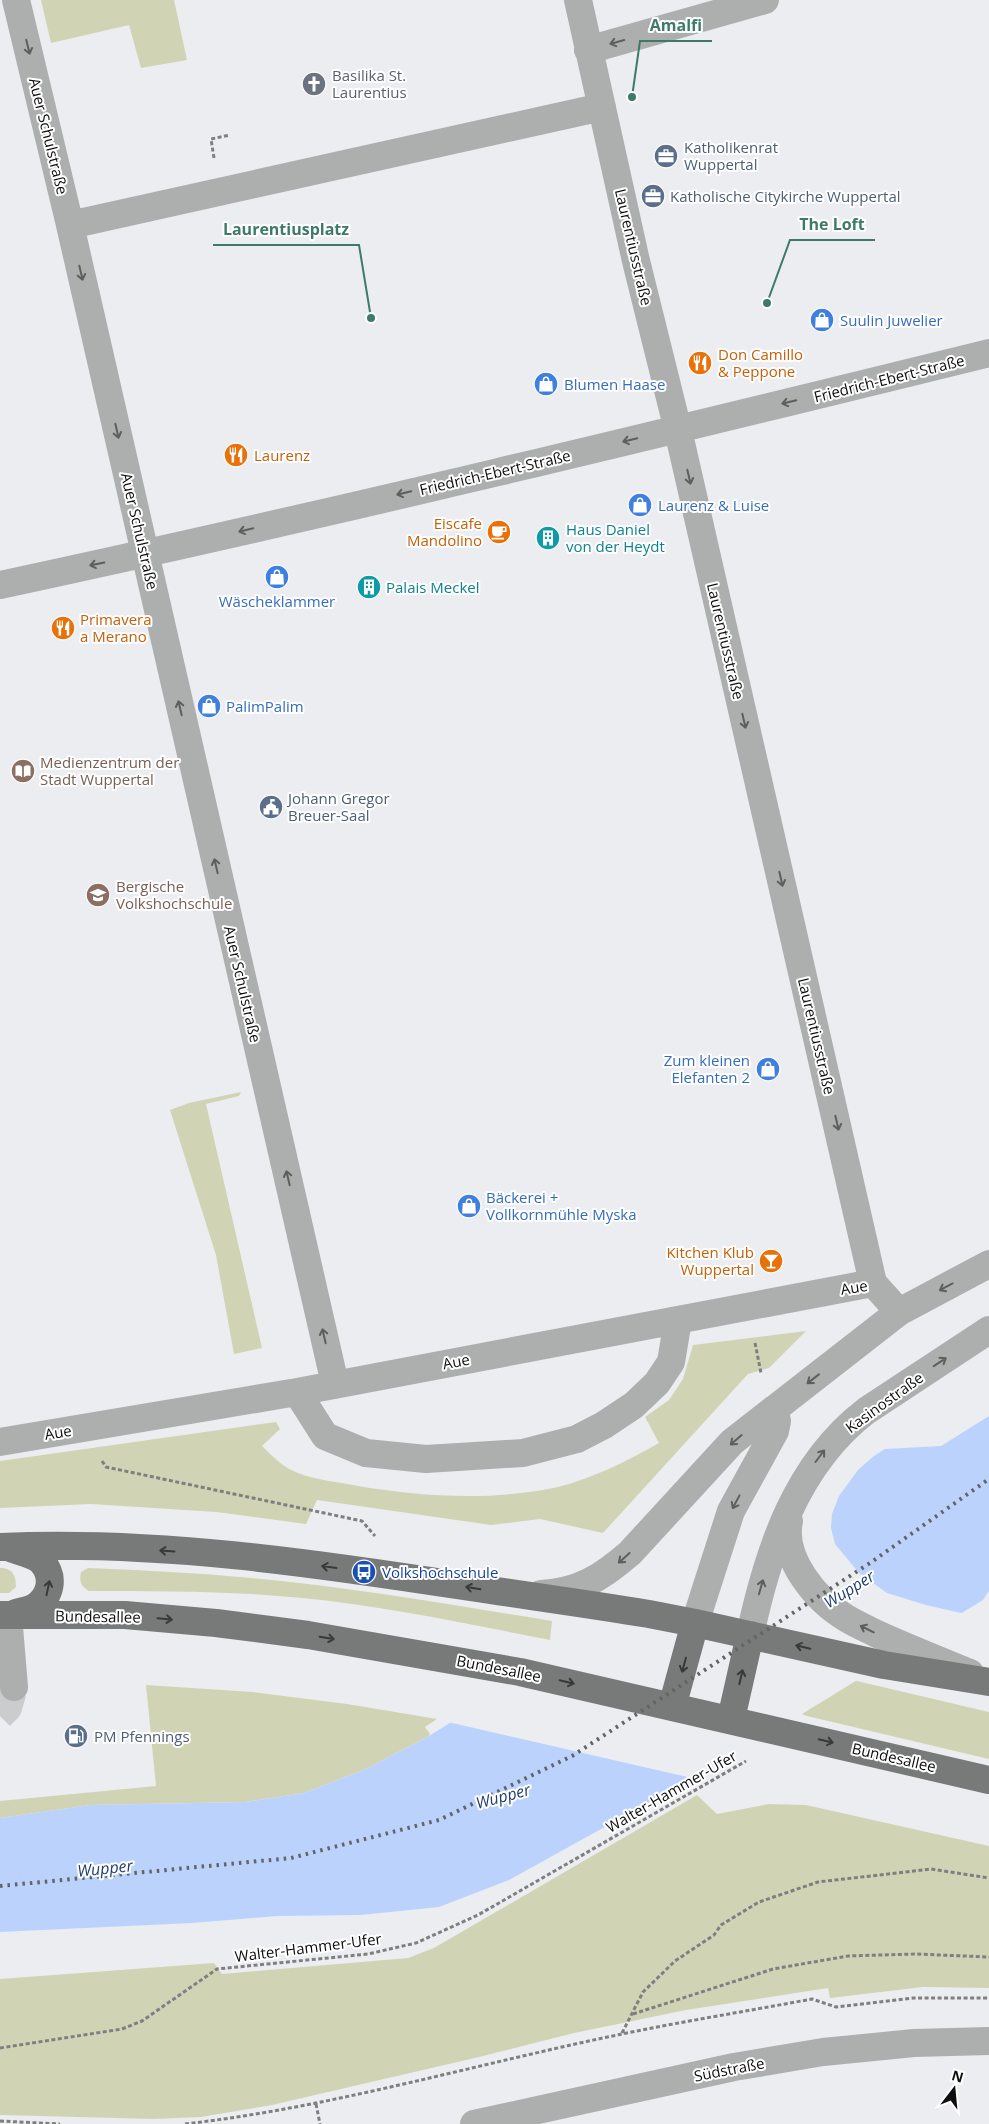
<svg xmlns="http://www.w3.org/2000/svg" width="989" height="2124" font-family="'Open Sans',sans-serif">
<style>
.green{fill:#d1d4b4}
.water{fill:#bbd3fc}
.pier{fill:#ecedf0}
.lines{fill:none;stroke-linecap:round;stroke-linejoin:round}
.minor-tunnel{stroke:#cbccce;stroke-width:28;stroke-dasharray:28 14;stroke-linecap:butt}
.path{stroke:#7f7f81;stroke-width:3;stroke-dasharray:4 2.5;stroke-linecap:butt}
.minor{stroke:#adaeae;stroke-width:28}
.major{stroke:#787a79;stroke-width:28}
.rail{stroke:#636465;stroke-width:4;stroke-dasharray:2.5 5;stroke-linecap:butt}
.oneway{stroke:#5e5e5e}
.oneway2{stroke:#383939}
.labels{text-anchor:middle;dominant-baseline:central;stroke-width:4;stroke-linejoin:round;paint-order:stroke}
.worship-label{font-size:15px;fill:#5b616d;stroke:#fff;text-anchor:start}
.street-label{font-size:15px;fill:#0e0e0f;stroke:#fff}
.service-label{font-size:15px;fill:#4e5e75;stroke:#fff;text-anchor:start}
.shop-label{font-size:15px;fill:#366cbe;stroke:#fff;text-anchor:start}
.food-label{font-size:15px;fill:#c56008;stroke:#fff;text-anchor:start}
.culture-label{font-size:15px;fill:#0d838f;stroke:#fff;text-anchor:start}
.education-label{font-size:15px;fill:#785e54;stroke:#fff;text-anchor:start}
.transit-label{font-size:15px;fill:#164399;stroke:#fff;text-anchor:start}
.water-label{font-size:16px;font-style:italic;fill:#213d6f;stroke:#fff}
.leader{fill:none;stroke:#3d7b68;stroke-width:2}
.callout-dot{fill:#3d7b68;stroke:#fff;stroke-width:2}
.callout-label{font-size:16px;text-anchor:middle;font-weight:bold;fill:#3d7b68;stroke:#fff;stroke-width:4;stroke-linejoin:round;paint-order:stroke}
</style>
<rect width="100%" height="100%" fill="#ecedf0"/>
<!-- green -->
<path class="green" d="M41,0H174L187,60L141,68L129,25L51,43Z
M241,1092L239,1096L206,1104L262,1348L234,1354L216,1255L170,1110L189,1103Z
M806,1331L769,1368L748,1374L603,1533L540,1519L491,1525L317,1500L306,1524L216,1512L91,1504L0,1508V1461L276,1422L280,1429L262,1446C273,1457 284,1468 298,1473C317,1480 338,1482 358,1486C424,1497 492,1501 558,1487C594,1478 627,1461 659,1443L645,1417L669,1400L683,1379L693,1345Z
M0,1568C13,1568 16,1576 16,1587L9,1593H0Z
M88,1568C143,1570 197,1573 251,1578C352,1587 452,1605 552,1621L550,1640C468,1624 385,1606 302,1598C231,1591 160,1591 89,1591C81,1586 79,1582 81,1572Z
M776,1662L989,1712V1759L807,1716L793,1711Z
M146,1685L253,1692L347,1704L437,1719L425,1727L430,1734L429,1736L366,1769L304,1793L245,1802L91,1805L0,1818V1801L156,1786Z
M697,1795L717,1814L769,1804L806,1805L989,1846V1988L923,1987L830,1998L828,1988L686,2010L574,2033L479,2057L272,2105L201,2117L153,2119L0,2115V1979L214,1963L222,1974L408,1958L434,1948Z"/>
<!-- water -->
<path class="water" d="M989,1416V1591L983,1600L697,1776L509,1880L439,1907L361,1915L277,1916L192,1923L0,1932V1818L91,1805L245,1802L304,1793L366,1769L429,1736L885,1449L941,1446Z"/>
<!-- pier -->
<path class="pier" d="M885,1446L858,1470L839,1496L832,1514L831,1528L835,1544L859,1573L887,1593L926,1605L965,1614L696,1779L448,1722Z"/>
<g class="lines">
<!-- minor-tunnel -->
<path class="minor-tunnel" d="M0,1716L8,1708L14,1687"/>
<!-- path -->
<path class="path" d="M214,158L211,139L230,135
M755,1343L761,1373
M102,1461L106,1467L362,1521L375,1536
M633,2014L773,1969L848,1956L915,1954L989,1957
M622,2033L643,1992L675,1961L714,1935L721,1925L759,1902L818,1882L931,1869L989,1878
M0,2048L122,2029L142,2021L217,1969L368,1954L416,1943L478,1915L746,1761
M316,2104L320,2124
M0,2121L60,2124
M185,2124C333,2107 476,2064 622,2034C685,2021 748,2011 812,1999L836,2007L913,1998H989"/>
<!-- minor -->
<path class="minor" d="M16,0L70,225L335,1384
M578,0L636,261L678,430L873,1283L899,1312
M588,50L765,0
M70,225L602,107
M0,585C331,514 660,434 989,353
M297,1392L325,1436L366,1453L426,1459L523,1453L577,1439L604,1425L634,1405L657,1383L671,1362L678,1320
M0,1442L297,1392L873,1283
M789,1521C781,1558 816,1600 846,1618C856,1624 867,1629 877,1634C908,1648 938,1660 970,1673
M541,1594C579,1592 601,1578 630,1553L732,1442L899,1312L989,1264
M8,1615L14,1687
M695,1623L731,1511L775,1431L777,1421L774,1409
M750,1635C768,1551 796,1465 866,1411L989,1330
M474,2124L734,2067L823,2052L914,2043L989,2041"/>
<!-- major -->
<path class="major" d="M0,1547C157,1540 315,1563 470,1587C529,1596 589,1604 649,1614L695,1623L884,1665L989,1682
M13,1549C22,1552 36,1555 42,1562C55,1577 51,1596 35,1607C30,1610 23,1611 16,1613
M0,1615H125L216,1623L308,1635L520,1672L989,1780
M672,1707L695,1623
M731,1719L750,1635"/>
<!-- rail -->
<path class="rail" d="M0,1886L291,1858L439,1820L572,1756L870,1563L989,1479"/>
</g>
<!-- one-way arrows -->
<defs><path id="oneway-shaft" d="M-6 0H5M1.5-3L5.5 0L1.5 3" fill="none" stroke-width="1.6" stroke-linecap="round" stroke-linejoin="round" transform="scale(1.25)"/></defs>
<g class="oneway">
<use href="#oneway-shaft" transform="translate(617 42) rotate(164)"/>
<use href="#oneway-shaft" transform="translate(28 47) rotate(76)"/>
<use href="#oneway-shaft" transform="translate(81 273) rotate(77)"/>
<use href="#oneway-shaft" transform="translate(789 402) rotate(166)"/>
<use href="#oneway-shaft" transform="translate(117 431) rotate(77)"/>
<use href="#oneway-shaft" transform="translate(630 440) rotate(167)"/>
<use href="#oneway-shaft" transform="translate(689 477) rotate(77)"/>
<use href="#oneway-shaft" transform="translate(404 493) rotate(167)"/>
<use href="#oneway-shaft" transform="translate(246 530) rotate(167)"/>
<use href="#oneway-shaft" transform="translate(97 564) rotate(168)"/>
<use href="#oneway-shaft" transform="translate(180 708) rotate(-103)"/>
<use href="#oneway-shaft" transform="translate(744 721) rotate(77)"/>
<use href="#oneway-shaft" transform="translate(216 866) rotate(-103)"/>
<use href="#oneway-shaft" transform="translate(781 879) rotate(77)"/>
<use href="#oneway-shaft" transform="translate(837 1123) rotate(77)"/>
<use href="#oneway-shaft" transform="translate(288 1178) rotate(-103)"/>
<use href="#oneway-shaft" transform="translate(946 1287) rotate(152)"/>
<use href="#oneway-shaft" transform="translate(324 1336) rotate(-103)"/>
<use href="#oneway-shaft" transform="translate(940 1362) rotate(-33)"/>
<use href="#oneway-shaft" transform="translate(813 1379) rotate(142)"/>
<use href="#oneway-shaft" transform="translate(736 1440) rotate(139)"/>
<use href="#oneway-shaft" transform="translate(820 1456) rotate(-53)"/>
<use href="#oneway-shaft" transform="translate(736 1502) rotate(118)"/>
<use href="#oneway-shaft" transform="translate(624 1558) rotate(138)"/>
<use href="#oneway-shaft" transform="translate(761 1587) rotate(-74)"/>
<use href="#oneway-shaft" transform="translate(867 1629) rotate(-154)"/>
</g>
<g class="oneway2">
<use href="#oneway-shaft" transform="translate(167 1551) rotate(-176)"/>
<use href="#oneway-shaft" transform="translate(329 1567) rotate(-172)"/>
<use href="#oneway-shaft" transform="translate(48 1588) rotate(-78)"/>
<use href="#oneway-shaft" transform="translate(473 1588) rotate(-171)"/>
<use href="#oneway-shaft" transform="translate(165 1619) rotate(5)"/>
<use href="#oneway-shaft" transform="translate(327 1638) rotate(10)"/>
<use href="#oneway-shaft" transform="translate(803 1647) rotate(-167)"/>
<use href="#oneway-shaft" transform="translate(684 1665) rotate(105)"/>
<use href="#oneway-shaft" transform="translate(741 1677) rotate(-77)"/>
<use href="#oneway-shaft" transform="translate(567 1682) rotate(13)"/>
<use href="#oneway-shaft" transform="translate(826 1741) rotate(13)"/>
</g>
<!-- icons -->
<defs>
<g id="church-disc" transform="scale(1.25)"><circle r="9.5" fill="#6b7280" stroke="#fff"/><path d="M-1.2-6h2.4v3.5h3.3v2.4h-3.3V6h-2.4V-.1h-3.3v-2.4h3.3Z" fill="#fff"/></g>
<g id="office-disc" transform="scale(1.25)"><circle r="9.5" fill="#5c6f8a" stroke="#fff"/><path d="M-6-3h4V-5.5h4V-3h4V5H-6ZM-1-4.5V-3h2v-1.5ZM-6 0V1H6V0Z" fill="#fff"/></g>
<g id="shop-disc" transform="scale(1.25)"><circle r="9.5" fill="#3f7fe0" stroke="#fff"/><path d="M-5-2.5h2.3a2.7 3.5 0 0 1 5.4 0H5L5.5 6h-11ZM-1.5-2.5h3a1.5 2.3 0 0 0-3 0Z" fill="#fff"/></g>
<g id="restaurant-disc" transform="scale(1.25)"><circle r="9.5" fill="#e8710a" stroke="#fff"/><path d="M-5-6h1v4h1v-4h1v4h1v-4h1v5L-1.5 .5V6h-2V.5L-5-1ZM5-6V6H3V1.5H1.5Q1.5-4 5-6Z" fill="#fff"/></g>
<g id="cafe-disc" transform="scale(1.25)"><circle r="9.5" fill="#e8710a" stroke="#fff"/><path d="M-5.5-4.5H6V0H3Q3 3.5 0 3.5H-2.5Q-5.5 3.5-5.5 0ZM3-3.2v2h1.7v-2ZM-6 4.5H4V6H-6Z" fill="#fff"/></g>
<g id="building-disc" transform="scale(1.25)"><circle r="9.5" fill="#0f9aa8" stroke="#fff"/><path d="M-4-6H4V6H1V3H-1V6H-4ZM-2.5-4.3h1.7v1.8h-1.7ZM.8-4.3h1.7v1.8H.8ZM-2.5-1h1.7V.8h-1.7ZM.8-1h1.7V.8H.8Z" fill="#fff"/></g>
<g id="library-disc" transform="scale(1.25)"><circle r="9.5" fill="#8d6e63" stroke="#fff"/><path d="M-6-4Q-3-5.5-.7-3.5V5Q-3 3-6 4ZM6-4Q3-5.5 .7-3.5V5Q3 3 6 4Z" fill="#fff"/></g>
<g id="civic-disc" transform="scale(1.25)"><circle r="9.5" fill="#5c6f8a" stroke="#fff"/><path d="M-.6-6.5H3V-4.5H.6V-3L4-1V1h2V6H-6V1h2V-1L-.6-3ZM-1.2 2.5V6h2.4V2.5Z" fill="#fff"/></g>
<g id="university-disc" transform="scale(1.25)"><circle r="9.5" fill="#8d6e63" stroke="#fff"/><path d="M0-5L7-2L0 1L-7-2ZM-4 1L0 2.5L4 1V4Q0 6-4 4Z" fill="#fff"/></g>
<g id="bar-disc" transform="scale(1.25)"><circle r="9.5" fill="#e8710a" stroke="#fff"/><path d="M-6-5H6L.8 .8V4.5H3.5V6h-7V4.5H-.8V.8Z" fill="#fff"/></g>
<g id="bus-disc" transform="scale(1.25)"><circle r="9.5" fill="#1a4fb4" stroke="#fff"/><path d="M-5-6H5V4H4V6H2V4H-2V6H-4V4H-5ZM-3.5-4V0h7V-4ZM-3.5 1.2v1.5H-2V1.2ZM2 1.2v1.5H3.5V1.2Z" fill="#fff"/></g>
<g id="fuel-disc" transform="scale(1.25)"><circle r="9.5" fill="#5c6f8a" stroke="#fff"/><path d="M-5.5-6h7V0h2V4h1.3V-2.5L3-4.5l.8-.8L6-3V5H2.5V1h-1V6h-7ZM-4.2-4.7v3.2H.2V-4.7Z" fill="#fff"/></g>
</defs>
<g fill-rule="evenodd">
<use href="#church-disc" x="314" y="84"/>
<use href="#office-disc" x="666" y="156"/>
<use href="#office-disc" x="653" y="196"/>
<use href="#shop-disc" x="822" y="320"/>
<use href="#restaurant-disc" x="700" y="363"/>
<use href="#shop-disc" x="546" y="384"/>
<use href="#restaurant-disc" x="236" y="455"/>
<use href="#shop-disc" x="640" y="505"/>
<use href="#cafe-disc" x="499" y="532"/>
<use href="#building-disc" x="548" y="538"/>
<use href="#shop-disc" x="277" y="577"/>
<use href="#building-disc" x="369" y="587"/>
<use href="#restaurant-disc" x="63" y="628"/>
<use href="#shop-disc" x="209" y="706"/>
<use href="#library-disc" x="23" y="771"/>
<use href="#civic-disc" x="271" y="807"/>
<use href="#university-disc" x="98" y="895"/>
<use href="#shop-disc" x="768" y="1069"/>
<use href="#shop-disc" x="469" y="1206"/>
<use href="#bar-disc" x="771" y="1261"/>
<use href="#bus-disc" x="364" y="1572"/>
<use href="#fuel-disc" x="76" y="1736"/>
</g>
<g class="labels">
<!-- worship labels -->
<g class="worship-label">
<text x="332" y="75">Basilika St.<tspan x="332" dy="17">Laurentius</tspan></text>
</g>
<!-- street labels -->
<g class="street-label">
<text transform="translate(49 136) rotate(76)">Auer Schulstraße</text>
<text transform="translate(634 247) rotate(77)">Laurentiusstraße</text>
<text transform="translate(889 378) rotate(-14)">Friedrich-Ebert-Straße</text>
<text transform="translate(495 472) rotate(-13)">Friedrich-Ebert-Straße</text>
<text transform="translate(140 531) rotate(77)">Auer Schulstraße</text>
<text transform="translate(726 641) rotate(77)">Laurentiusstraße</text>
<text transform="translate(243 984) rotate(77)">Auer Schulstraße</text>
<text transform="translate(817 1036) rotate(77)">Laurentiusstraße</text>
<text transform="translate(854 1287) rotate(-9)">Aue</text>
<text transform="translate(456 1361) rotate(-11)">Aue</text>
<text transform="translate(884 1402) rotate(-36)">Kasinostraße</text>
<text transform="translate(58 1432) rotate(-9)">Aue</text>
<text transform="translate(98 1616) rotate(1)">Bundesallee</text>
<text transform="translate(499 1668) rotate(11)">Bundesallee</text>
<text transform="translate(894 1757) rotate(13)">Bundesallee</text>
<text transform="translate(671 1791) rotate(-30)">Walter-Hammer-Ufer</text>
<text transform="translate(308 1947) rotate(-7)">Walter-Hammer-Ufer</text>
<text transform="translate(729 2069) rotate(-11)">Südstraße</text>
</g>
<!-- service labels -->
<g class="service-label">
<text x="684" y="147">Katholikenrat<tspan x="684" dy="17">Wuppertal</tspan></text>
<text x="670" y="196">Katholische Citykirche Wuppertal</text>
<text x="288" y="798">Johann Gregor<tspan x="288" dy="17">Breuer-Saal</tspan></text>
<text x="94" y="1736">PM Pfennings</text>
</g>
<!-- shop labels -->
<g class="shop-label">
<text x="840" y="320">Suulin Juwelier</text>
<text x="564" y="384">Blumen Haase</text>
<text x="658" y="505">Laurenz &amp; Luise</text>
<text x="277" y="601" text-anchor="middle">Wäscheklammer</text>
<text x="226" y="706">PalimPalim</text>
<text x="750" y="1060" text-anchor="end">Zum kleinen<tspan x="750" dy="17">Elefanten 2</tspan></text>
<text x="486" y="1197">Bäckerei +<tspan x="486" dy="17">Vollkornmühle Myska</tspan></text>
</g>
<!-- food labels -->
<g class="food-label">
<text x="718" y="354">Don Camillo<tspan x="718" dy="17">&amp; Peppone</tspan></text>
<text x="254" y="455">Laurenz</text>
<text x="482" y="523" text-anchor="end">Eiscafe<tspan x="482" dy="17">Mandolino</tspan></text>
<text x="80" y="619">Primavera<tspan x="80" dy="17">a Merano</tspan></text>
<text x="754" y="1252" text-anchor="end">Kitchen Klub<tspan x="754" dy="17">Wuppertal</tspan></text>
</g>
<!-- culture labels -->
<g class="culture-label">
<text x="566" y="529">Haus Daniel<tspan x="566" dy="17">von der Heydt</tspan></text>
<text x="386" y="587">Palais Meckel</text>
</g>
<!-- education labels -->
<g class="education-label">
<text x="40" y="762">Medienzentrum der<tspan x="40" dy="17">Stadt Wuppertal</tspan></text>
<text x="116" y="886">Bergische<tspan x="116" dy="17">Volkshochschule</tspan></text>
</g>
<!-- transit labels -->
<g class="transit-label">
<text x="382" y="1572">Volkshochschule</text>
</g>
<!-- water labels -->
<g class="water-label">
<text transform="translate(849 1589) rotate(-32)">Wupper</text>
<text transform="translate(503 1796) rotate(-15)">Wupper</text>
<text transform="translate(105 1868) rotate(-6)">Wupper</text>
</g>
</g>
<!-- callouts -->
<path class="leader" d="M632 97L640 41H712M767 303L790 240H875M371 318L359 245H213"/>
<g class="callout-dot">
<circle cx="632" cy="97" r="5"/>
<circle cx="767" cy="303" r="5"/>
<circle cx="371" cy="318" r="5"/>
</g>
<g class="callout-label">
<text x="676" y="31">Amalfi</text>
<text x="832" y="230">The Loft</text>
<text x="286" y="235">Laurentiusplatz</text>
</g>
<!-- north arrow -->
<g transform="translate(954 2089) rotate(16)" stroke="#ffffff" stroke-width="4" paint-order="stroke">
<path d="M0-4L9 19L0 12L-9 19Z" fill="#0e0e0f"/>
<text y="-8" font-size="14" font-weight="bold" text-anchor="middle" fill="#0e0e0f">N</text>
</g>
</svg>
